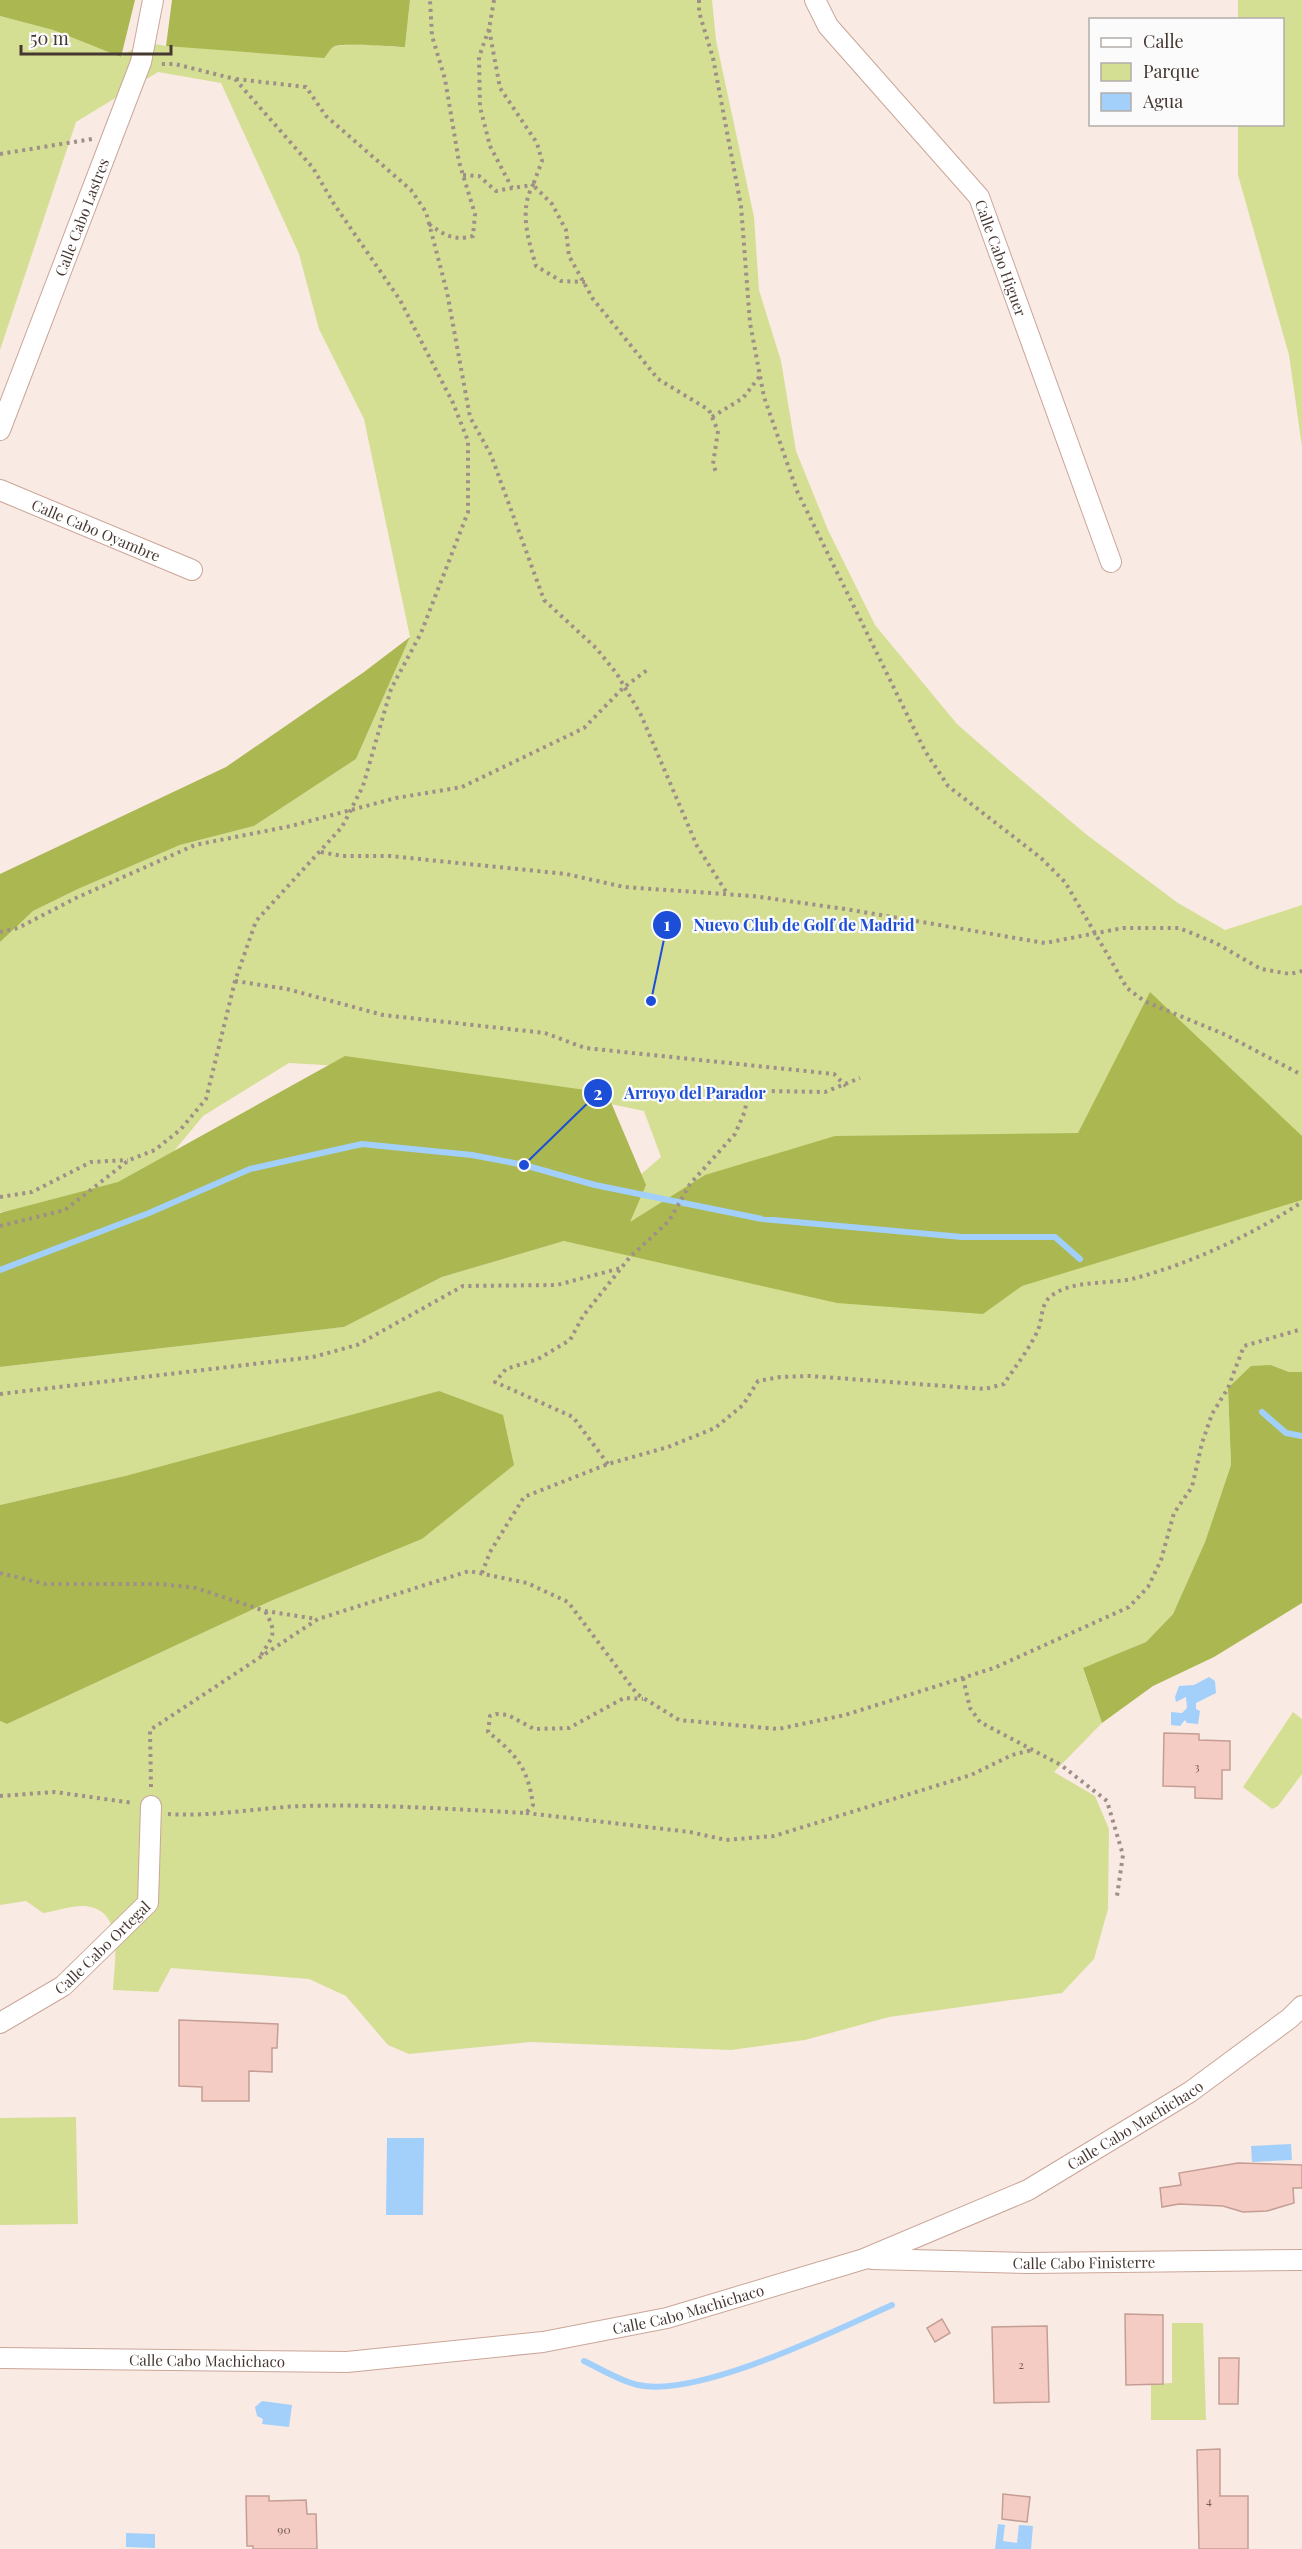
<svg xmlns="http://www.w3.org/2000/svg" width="1302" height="2549" font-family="'Playfair Display',serif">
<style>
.green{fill:#d4df93}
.forest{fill:#abb852}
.water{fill:#a2d0fa}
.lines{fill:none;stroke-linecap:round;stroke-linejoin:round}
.stream{stroke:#a2d0fa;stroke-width:6}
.building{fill:#f4ccc3;stroke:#c49e94;stroke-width:1.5}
.street-casing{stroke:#caa698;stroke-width:22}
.path{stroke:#9f8f89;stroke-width:4;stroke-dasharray:3 4.5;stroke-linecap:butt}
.street{stroke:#fff;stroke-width:20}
.labels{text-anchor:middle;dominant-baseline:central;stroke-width:4.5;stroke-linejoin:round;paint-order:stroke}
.number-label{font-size:12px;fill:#725c56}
.street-label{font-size:15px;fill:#463731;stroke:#fbfbfb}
.leader{fill:none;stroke:#1d4ed8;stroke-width:2}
.callout-dot{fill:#1d4ed8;stroke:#fbfbfb;stroke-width:2}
.mark-label{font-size:18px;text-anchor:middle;font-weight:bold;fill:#fff}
.callout-label{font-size:16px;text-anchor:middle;font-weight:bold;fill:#1d4ed8;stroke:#fbfbfb;stroke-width:4.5;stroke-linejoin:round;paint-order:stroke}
</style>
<rect width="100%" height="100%" fill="#faeae4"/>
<!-- green -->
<path class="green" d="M410,0H712L716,40L754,217L759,290L781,361L796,451L828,530L875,625L957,724L1005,766L1087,835L1178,903L1225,930L1302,905V1372H1289L1271,1365L1228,1388L1231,1465L1205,1542L1173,1614L1146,1642L1083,1669L1102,1723L1054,1772L1095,1796L1109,1829L1108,1909L1094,1959L1062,1993L889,2017L805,2040L731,2050L530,2042L409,2054L388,2045L346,1996L309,1979L171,1968L158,1992L113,1990C114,1962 126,1910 85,1906C73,1905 56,1911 43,1913L26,1901L0,1905V1721L7,1724L273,1600L422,1539L129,1475L0,1505V1367L344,1327L442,1277L564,1241L661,1157L644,1111L464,1073L289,1063L203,1116L128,1207L0,1212V939L33,911L78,889L180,845L254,826L356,759L410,637L364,419L319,329L299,254L221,83L158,72L76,122L0,350V16L53,30L121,57L143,42L166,46L333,47C356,42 381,47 405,47Z
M1238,0H1302V447L1289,355L1238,175V125L1282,124V20L1238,19Z
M1293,1712L1302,1719V1774L1278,1806L1272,1809L1243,1787Z
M76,2117L78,2224L0,2225V2118Z
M1172,2323H1203L1206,2420H1151V2384L1172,2383Z"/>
<!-- forest -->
<path class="forest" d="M0,0H135L121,57L53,30L0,16Z
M172,0H410L405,47C391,47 342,42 333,47C330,49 327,55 324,58L166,46Z
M410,637L356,759L254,826L180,845L78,889L33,911L0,942V874L226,767L364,672Z
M1150,992L1302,1136V1200L1022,1286L983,1314L837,1303L564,1241L442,1277L344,1327L0,1367V1213L118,1182L345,1056L607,1093L646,1185L630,1222L705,1175L835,1136L1078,1133Z
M1271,1365L1289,1372H1302V1603L1214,1657L1153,1686L1102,1723L1083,1668L1146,1642L1173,1614L1205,1542L1231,1465L1228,1388L1251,1366Z
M439,1391L503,1415L514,1465L422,1539L273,1600L7,1724L0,1721V1505L129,1475Z"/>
<!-- water -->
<path class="water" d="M1209,1677L1215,1681L1216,1693L1196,1703V1709L1200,1711L1198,1724L1187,1723L1185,1720L1180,1726L1171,1725V1712L1182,1713L1187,1708L1186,1697L1176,1702L1175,1697L1179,1686L1194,1685Z
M387,2138H424L423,2215H386Z
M1291,2144L1292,2160L1252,2162L1251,2146Z
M262,2401L292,2405L289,2427L262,2424L263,2419L257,2416L255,2407Z
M998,2524L1005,2525L1003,2541L1017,2543L1019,2525L1033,2526L1031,2549H995Z
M126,2533L155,2534V2548L126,2547Z"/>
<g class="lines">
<!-- stream -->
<path class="stream" d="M0,1270L149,1213L250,1169L362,1144L472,1155L524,1165L595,1185L762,1219L962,1237H1055L1080,1259
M1262,1412L1286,1433L1302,1436
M584,2361C601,2369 620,2381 638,2385C699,2398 834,2331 892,2305"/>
</g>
<!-- building -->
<path class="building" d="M1164,1733L1199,1734V1740L1230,1741V1770H1222V1799L1195,1798V1787L1163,1786Z
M179,2020L278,2024L277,2048H272V2072L249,2071V2101H202V2087L179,2086Z
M1238,2163L1302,2165V2188H1293L1294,2203L1267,2211L1243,2212L1223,2206L1179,2204L1162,2207L1160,2188L1181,2185L1179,2173Z
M1125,2314L1163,2315V2384L1126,2385Z
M942,2319L950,2333L935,2342L927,2328Z
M1047,2326L1049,2402L994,2403L992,2327Z
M1219,2358H1239L1238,2404H1219Z
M1220,2449V2496H1248V2549H1199L1197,2450Z
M1003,2494L1030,2497L1027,2522L1002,2519Z
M246,2496H269V2501L306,2500L307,2514H316L317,2549H253V2546H247Z"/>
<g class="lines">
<!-- street casing -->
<g class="street-casing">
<g id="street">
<path id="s1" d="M815,0L828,26L979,197L1111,562"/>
<path id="s2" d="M0,430L141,62L153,0"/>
<path id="s3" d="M0,490L192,570"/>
<path id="s4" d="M0,2023L63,1986L148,1903L151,1806"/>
<path id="s5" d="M872,2259L1029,2263L1302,2260"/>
<path id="s6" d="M0,2358L347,2362L543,2342L667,2318L864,2259L1028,2190L1190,2092L1290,2018L1302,2006"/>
</g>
</g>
<!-- path -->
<path class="path" d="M494,0L489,29L500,88L537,143L542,161L533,185L552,204L566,230L569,256L593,299L658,379L709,410L718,431L713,464L716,472
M699,0V12L713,58L741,206L750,323L764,397L797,491L925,751L948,786L1041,858L1065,882L1127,988L1144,1001L1226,1035L1302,1075
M489,29L479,57L480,107L490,146L512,188L533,185C519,210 528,239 536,266L561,281L585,282
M236,79L306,87L326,116L411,190L426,212L447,292L470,417L491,455L544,600L596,648L617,674L641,715L697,846L728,895
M0,154L92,139
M463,175L479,176L496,191L512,188
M429,224C444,235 454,241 473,236L475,214L459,162L445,79L432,36L430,0
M712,417L743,398L760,376
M321,852L342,856H390L566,874L624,887L753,896L845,909L1045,943L1123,928H1179L1216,943L1261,969L1290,974L1302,971
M0,932L18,928L76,898L195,845L291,826L396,798L462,787L584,728L623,688L647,670
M235,981L287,989L383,1015L545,1033L585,1048L834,1074L846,1086
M0,1197L32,1192L91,1162L128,1160
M0,1226L65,1210L129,1160L155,1150L181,1129L206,1099L235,981L256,921L342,827L363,786L391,689L421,633L468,512V441L453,403L400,300L334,204L313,168L235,79L175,64H160
M0,1394L313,1357L357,1345L463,1286L557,1285L621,1268
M608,1464L573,1417L495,1382L506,1369L538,1359L570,1340L583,1316L630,1257L669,1221L690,1184L735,1134L745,1111L747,1097L765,1091L825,1092L860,1078
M0,1573L45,1584H161L196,1588L265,1611L317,1619
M482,1573L490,1552L524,1497L608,1464L668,1447L715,1428L743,1405L758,1381L780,1377L810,1376L985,1389L1004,1384C1015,1367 1030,1348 1038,1330C1043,1318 1040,1305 1051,1296C1073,1279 1110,1285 1136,1278C1194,1262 1252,1235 1302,1202
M261,1655C274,1635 277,1633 265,1611
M963,1678L970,1708L980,1722L1061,1765L1107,1801L1123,1855L1117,1896
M151,1787L150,1730L318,1619L469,1571L527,1583L568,1602L637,1694L679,1720L778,1729L845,1715L994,1668L1129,1607L1148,1587L1161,1560L1174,1513L1192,1487L1202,1443L1212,1414L1228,1388L1244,1346L1302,1329
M0,1796L55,1792L133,1803
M526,1813L690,1832L726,1840L774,1836L971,1775L1012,1755L1032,1750
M168,1814C211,1817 257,1808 301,1806C376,1804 451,1809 526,1813L533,1805C528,1768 516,1754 488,1732L490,1716L496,1714L508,1715L534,1729L569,1728L624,1698L643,1699"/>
<!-- street -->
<use href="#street" class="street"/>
</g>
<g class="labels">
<!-- number labels -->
<g class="number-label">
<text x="1197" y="1766">3</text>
<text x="1021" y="2364">2</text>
<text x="1209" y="2500">4</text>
<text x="284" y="2529">90</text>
</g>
<!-- street labels -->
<g class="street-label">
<text stroke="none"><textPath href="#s2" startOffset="228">Calle Cabo Lastres</textPath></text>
<text stroke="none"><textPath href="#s1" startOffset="322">Calle Cabo Higuer</textPath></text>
<text stroke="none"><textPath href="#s3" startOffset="104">Calle Cabo Oyambre</textPath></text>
<text stroke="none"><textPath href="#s4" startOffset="128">Calle Cabo Ortegal</textPath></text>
<text stroke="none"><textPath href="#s6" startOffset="1179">Calle Cabo Machichaco</textPath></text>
<text stroke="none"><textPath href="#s5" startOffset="212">Calle Cabo Finisterre</textPath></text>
<text stroke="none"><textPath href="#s6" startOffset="693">Calle Cabo Machichaco</textPath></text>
<text stroke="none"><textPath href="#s6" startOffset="207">Calle Cabo Machichaco</textPath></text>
</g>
</g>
<!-- callouts -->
<path class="leader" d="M651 1001L667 925M524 1165L598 1093"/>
<g class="callout-dot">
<circle cx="651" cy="1001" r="6"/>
<circle cx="524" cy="1165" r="6"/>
<circle cx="667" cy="925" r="15"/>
<circle cx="598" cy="1093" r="15"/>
</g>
<g class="mark-label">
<text x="667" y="931">1</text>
<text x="598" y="1100">2</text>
</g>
<g class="callout-label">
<text x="804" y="931">Nuevo Club de Golf de Madrid</text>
<text x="695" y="1099">Arroyo del Parador</text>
</g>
<!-- legend -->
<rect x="1089" y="18" width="195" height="108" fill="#fbfbfb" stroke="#b3adaa" stroke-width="1.5"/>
<rect x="1101" y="38" width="30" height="9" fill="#ffffff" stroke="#b3adaa" stroke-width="1.5"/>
<text x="1143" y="48" font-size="18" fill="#463731">Calle</text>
<rect x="1101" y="63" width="30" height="18" fill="#d4df93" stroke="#b3adaa" stroke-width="1.5"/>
<text x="1143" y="78" font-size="18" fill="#463731">Parque</text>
<rect x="1101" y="93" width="30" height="18" fill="#a2d0fa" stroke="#b3adaa" stroke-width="1.5"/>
<text x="1143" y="108" font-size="18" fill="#463731">Agua</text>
<!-- scale -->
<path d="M21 45v9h150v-9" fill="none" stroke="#463731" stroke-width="3"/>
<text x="30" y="45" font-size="18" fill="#463731" stroke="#fbfbfb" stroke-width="4.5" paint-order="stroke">50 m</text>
</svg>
